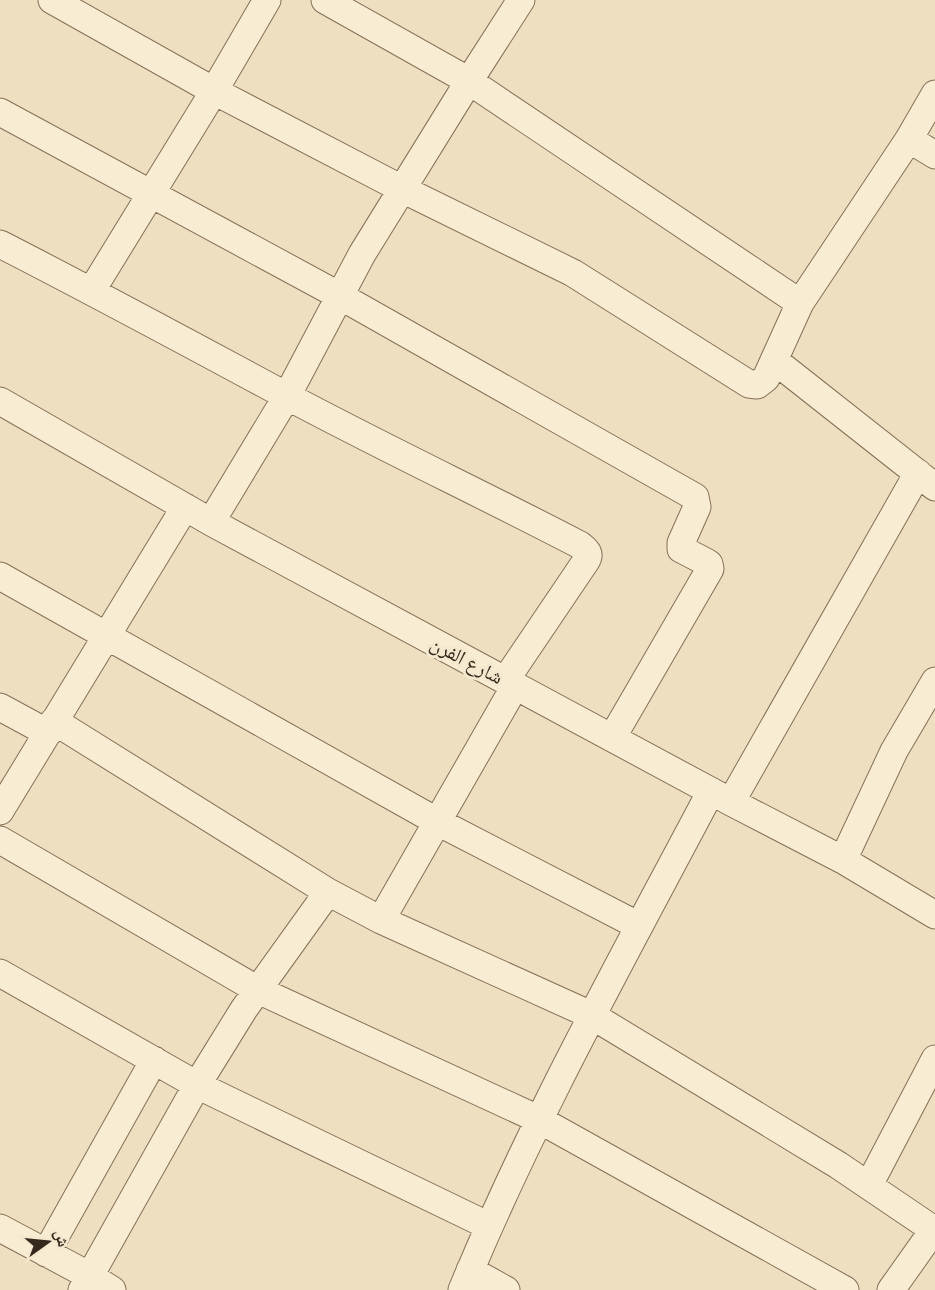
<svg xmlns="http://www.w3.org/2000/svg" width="935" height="1290" font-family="'Zilla Slab','Noto Naskh Arabic',serif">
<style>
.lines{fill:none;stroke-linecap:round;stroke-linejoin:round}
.minor-casing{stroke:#857058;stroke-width:29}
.minor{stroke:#f8ecd2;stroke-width:27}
.labels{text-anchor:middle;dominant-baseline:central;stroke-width:6;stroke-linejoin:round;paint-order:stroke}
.street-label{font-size:20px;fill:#35281c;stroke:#f4e9ce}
</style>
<rect width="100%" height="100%" fill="#eddfbf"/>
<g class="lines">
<!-- minor casing -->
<g class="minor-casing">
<path id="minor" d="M52,0L214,91L402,189L573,273L749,384L757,385L766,378L800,303L909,139L935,94
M325,0L469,81L800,303
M0,112L340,296L695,497L697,507L681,543V549L706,562L709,564L710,569L612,738
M909,139L935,155
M0,244C96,293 190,344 285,395C382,447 482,494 580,545C586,550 591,553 586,561L505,681
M92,290L214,91L267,0
M774,360L935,487
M0,401L211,522L731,802L843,860L935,915
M211,522L287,396L362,254L469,81L521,0
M0,576L438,822L639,926
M0,707L48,733
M54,721L328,892L381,920L591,1015L838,1165L934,1230
M731,802L918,473
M0,811L185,507
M0,840L258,990L538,1119L845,1290
M843,860L894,751L935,681
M381,920L515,686
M0,973L197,1085L489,1226
M869,1185L935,1059
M0,1228L90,1276L112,1290
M46,1253L154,1060
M470,1270L506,1290
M82,1290L197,1085L244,1009L328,892
M462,1290C533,1118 624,956 711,791
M891,1290L935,1228"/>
</g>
<!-- minor -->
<use href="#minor" class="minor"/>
</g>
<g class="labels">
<!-- street labels -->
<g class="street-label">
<text transform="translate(467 660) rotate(28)">شارع الفرن</text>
</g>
</g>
<!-- north arrow -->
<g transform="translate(48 1242) rotate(75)" stroke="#f4e9ce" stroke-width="4.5" paint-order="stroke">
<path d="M0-4.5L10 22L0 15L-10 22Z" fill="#35281c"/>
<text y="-9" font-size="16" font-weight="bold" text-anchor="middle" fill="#35281c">ش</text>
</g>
</svg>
